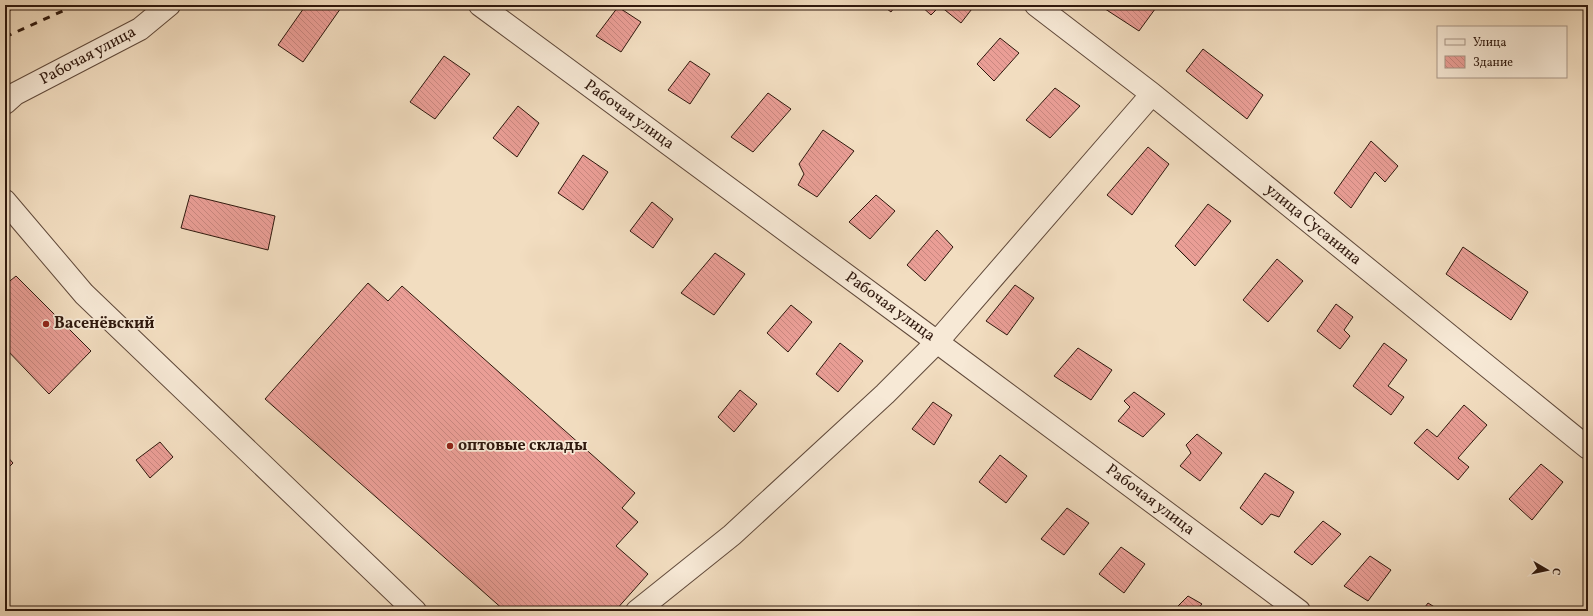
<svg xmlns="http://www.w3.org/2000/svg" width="1593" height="616" font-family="Vollkorn,serif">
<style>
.building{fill:url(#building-back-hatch);stroke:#2f180d}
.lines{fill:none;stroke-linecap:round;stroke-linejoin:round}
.minor-casing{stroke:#60493a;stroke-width:24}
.tertiary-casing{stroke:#60493a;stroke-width:24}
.minor{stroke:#f7e9d6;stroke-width:22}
.tertiary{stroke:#f7e9d6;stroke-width:22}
.rail{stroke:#2f180d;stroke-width:3;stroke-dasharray:7 7;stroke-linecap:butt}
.poi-dot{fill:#8f2418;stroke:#f7e9d6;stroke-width:1.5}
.labels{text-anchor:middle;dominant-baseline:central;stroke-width:3.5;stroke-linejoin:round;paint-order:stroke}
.street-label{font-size:16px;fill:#2f180d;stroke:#f7e9d6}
.poi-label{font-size:16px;font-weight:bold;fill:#2f180d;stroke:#f7e9d6;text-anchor:start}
</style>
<defs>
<pattern id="building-back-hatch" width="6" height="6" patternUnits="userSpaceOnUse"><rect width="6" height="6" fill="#ea9e96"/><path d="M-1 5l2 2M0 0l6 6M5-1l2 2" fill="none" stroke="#c98780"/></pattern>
</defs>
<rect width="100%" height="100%" fill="#f2ddc0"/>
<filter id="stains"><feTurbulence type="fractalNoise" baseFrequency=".005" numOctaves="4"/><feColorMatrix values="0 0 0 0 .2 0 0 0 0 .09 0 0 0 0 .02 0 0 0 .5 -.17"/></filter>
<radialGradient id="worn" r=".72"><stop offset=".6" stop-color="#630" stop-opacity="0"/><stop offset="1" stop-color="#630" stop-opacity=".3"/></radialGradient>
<!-- building -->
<path class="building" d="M306,5H343L303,62L278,45Z
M882,5H896L891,12Z
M920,5H975L961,23L940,6L931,15Z
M1099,5H1158L1139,31Z
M618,7L641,22L621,52L596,36Z
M1000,38L1019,53L994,81L977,64Z
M1203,49L1263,95L1247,119L1186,71Z
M444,56L470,74L435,119L410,102Z
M690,61L710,74L690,104L668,90Z
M1055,88L1080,106L1050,138L1026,120Z
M768,93L791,109L753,152L731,137Z
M518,106L539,123L517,157L493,138Z
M823,130L854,151L817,197L798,185L804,174L799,164Z
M1371,141L1398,166L1385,182L1375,172L1351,208L1334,193Z
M1148,147L1169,164L1132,215L1107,195Z
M583,155L608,172L583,210L558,193Z
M190,195L275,216L268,250L181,228Z
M876,195L895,211L870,239L849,222Z
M652,202L673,219L653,248L630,231Z
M1208,204L1231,221L1195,266L1175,246Z
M937,230L953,247L925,281L907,265Z
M1463,247L1528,292L1511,320L1446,274Z
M715,253L745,274L714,315L681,293Z
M1277,259L1303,281L1268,322L1243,300Z
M16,276L91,351L49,394L5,348V285Z
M368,283L388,301L402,286L635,493L622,508L638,522L616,546L648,574L615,611H505L265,399Z
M1015,285L1034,298L1007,335L986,321Z
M1336,304L1353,317L1344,330L1350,336L1340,349L1317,331Z
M791,305L812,322L788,352L767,333Z
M840,343L863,361L838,392L816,374Z
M1384,343L1407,360L1388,386L1404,397L1391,415L1353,386Z
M1078,348L1112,370L1091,400L1054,376Z
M740,390L757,404L734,432L718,417Z
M1134,392L1165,414L1143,437L1118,421L1130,407L1124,401Z
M933,402L952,415L934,445L912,429Z
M1464,405L1487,425L1458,458L1469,467L1458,480L1414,443L1427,429L1437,437Z
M1197,434L1222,453L1200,481L1180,466L1191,453L1186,445Z
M160,442L173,457L150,478L136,460Z
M5,454L13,463L5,471Z
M1000,455L1027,476L1006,503L979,482Z
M1541,464L1563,482L1532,520L1509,499Z
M1265,473L1294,492L1279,517L1271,514L1262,525L1240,508Z
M1067,508L1089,523L1064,555L1041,539Z
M1323,521L1341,534L1312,565L1294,552Z
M1121,547L1145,564L1124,593L1099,574Z
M1370,556L1391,570L1368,601L1344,586Z
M1188,596L1202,604L1196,611H1173Z
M1428,603L1441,611H1422Z
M918,606L924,611H913Z"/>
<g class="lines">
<!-- minor casing -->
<g class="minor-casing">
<path id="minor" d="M480,5L937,342L1299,611
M1036,5L1152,94L1588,448
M5,103L15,94L140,29L169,5
M637,611L732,535L885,394L937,342L1152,94"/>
</g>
<!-- tertiary casing -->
<g class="tertiary-casing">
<path id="tertiary" d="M5,201L84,294L415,611"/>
</g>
<!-- minor -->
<use href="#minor" class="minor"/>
<!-- tertiary -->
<use href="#tertiary" class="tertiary"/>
<!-- rail -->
<path class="rail" d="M5,12L17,5
M5,37L76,5"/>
</g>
<!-- markers -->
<g class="poi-dot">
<circle cx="46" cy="324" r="4"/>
<circle cx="450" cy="446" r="4"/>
</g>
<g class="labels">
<!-- street labels -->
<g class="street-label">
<text transform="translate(88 56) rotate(-28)">Рабочая улица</text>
<text transform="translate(629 115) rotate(36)">Рабочая улица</text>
<text transform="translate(1313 225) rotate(39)">улица Сусанина</text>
<text transform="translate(890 307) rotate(36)">Рабочая улица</text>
<text transform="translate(1150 500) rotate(37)">Рабочая улица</text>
</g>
<!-- poi labels -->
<g class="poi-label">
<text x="54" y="324">Васенёвский</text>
<text x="458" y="446">оптовые склады</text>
</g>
</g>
<!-- margin -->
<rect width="1593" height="616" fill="none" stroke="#f2ddc0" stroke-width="20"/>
<rect x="6" y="6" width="1581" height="604" fill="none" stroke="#2f180d" stroke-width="2"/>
<rect x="10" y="10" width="1573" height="596" fill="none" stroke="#2f180d"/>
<!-- legend -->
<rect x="1437" y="26" width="130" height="52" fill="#f7e9d6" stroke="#a79586"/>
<rect x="1445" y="39" width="20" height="6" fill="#f7e9d6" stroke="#a79586"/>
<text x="1473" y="46" font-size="12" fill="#2f180d">Улица</text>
<rect x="1445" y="56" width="20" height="12" fill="url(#building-back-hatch)" stroke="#a79586"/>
<text x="1473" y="66" font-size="12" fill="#2f180d">Здание</text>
<!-- north arrow -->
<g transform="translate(1547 570) rotate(99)" stroke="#f7e9d6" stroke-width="3" paint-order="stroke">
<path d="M0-3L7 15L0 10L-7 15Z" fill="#2f180d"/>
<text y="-6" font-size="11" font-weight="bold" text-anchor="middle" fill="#2f180d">С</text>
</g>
<rect width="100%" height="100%" filter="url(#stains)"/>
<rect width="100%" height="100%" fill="url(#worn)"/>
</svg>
